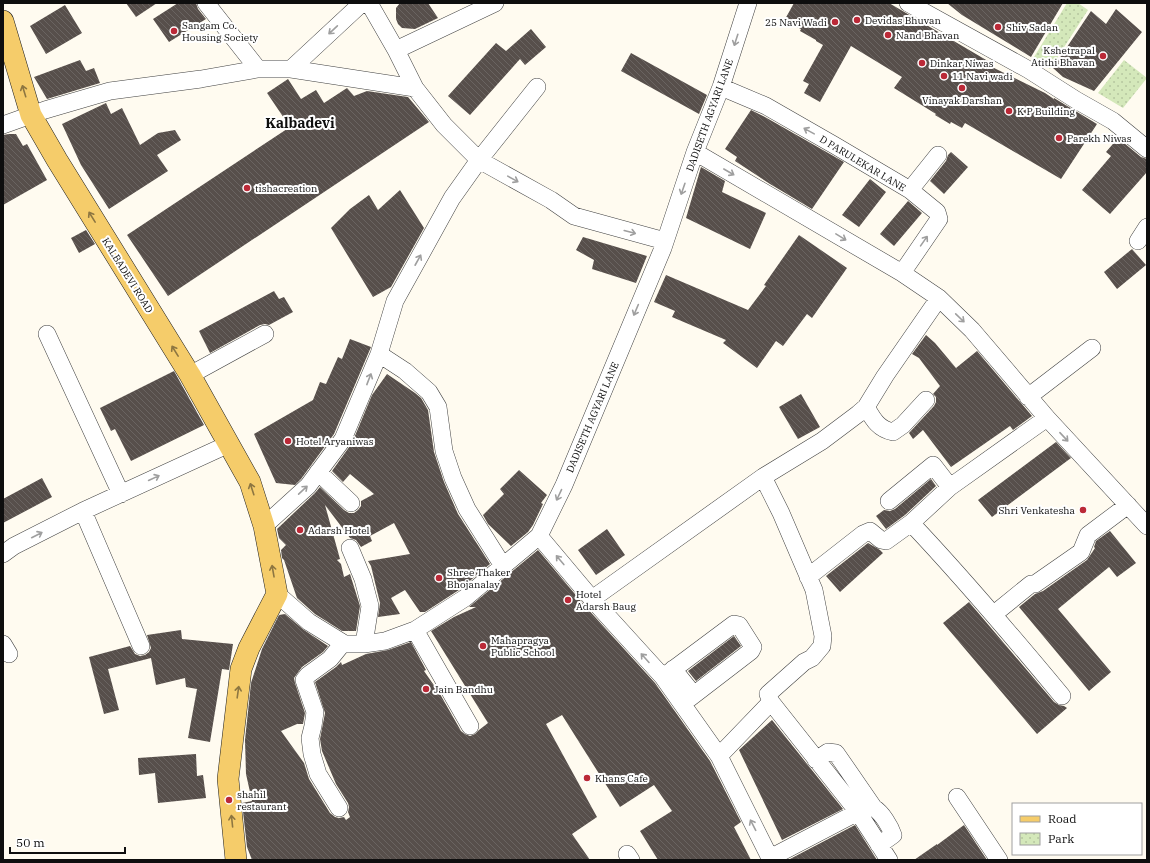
<svg xmlns="http://www.w3.org/2000/svg" width="1150" height="863" font-family="'IBM Plex Serif',serif">
  <style>
    .park { fill: url(#park-dots) }
    .building { fill: url(#building-back-hatch) }
    .lines { fill: none; stroke-linecap: round; stroke-linejoin: round }
    .minor-casing { stroke: #414141; stroke-width: 18 }
    .major-casing { stroke: #1f1f1f; stroke-width: 22 }
    .minor { stroke: #fff; stroke-width: 17 }
    .major { stroke: #f5cc6a; stroke-width: 21 }
    .oneway { stroke: #9f9f9f }
    .oneway2 { stroke: #8d7641 }
    .poi-dot { fill: #bb2937; stroke: #fff; stroke-width: 1.5 }
    .labels { text-anchor: middle; stroke-width: 4; stroke-linejoin: round; paint-order: stroke }
    .poi-label { font-size: 10px; fill: #0e0e0e; stroke: #fff; text-anchor: start }
    .street-label { font-size: 10px; fill: #0e0e0e; stroke: #fff }
    .district-label { font-size: 14px; font-weight: bold; fill: #0e0e0e; stroke: #fff }
  </style>
  <defs>
    <pattern id="park-dots" width="8" height="8" patternUnits="userSpaceOnUse"><rect width="8" height="8" fill="#d4e8ba"/><path d="M2 2h.1M6 6h.1" fill="none" stroke="#b5c69f" stroke-width="1.8" stroke-linecap="round"/></pattern>
    <pattern id="building-back-hatch" width="6" height="6" patternUnits="userSpaceOnUse"><rect width="6" height="6" fill="#574f4b"/><path d="M-1 5l2 2M0 0l6 6M5-1l2 2" fill="none" stroke="#6a6461"/></pattern>
  </defs>
  <rect width="100%" height="100%" fill="#fffbf0"/>
  <path class="park" d="M 1067,3 L 1078,3 L 1088,10 L 1050,69 L 1034,57 Z
    M 1124,60 L 1147,78 L 1123,108 L 1098,93 Z"/>
  <path class="building" d="M 126,3 L 157,3 L 136,17 Z
    M 178,3 L 196,3 L 198,9 L 206,19 L 169,42 L 153,19 Z
    M 400,3 L 428,3 L 438,18 L 415,29 L 402,28 L 398,24 L 396,19 L 396,8 Z
    M 794,3 L 889,3 L 993,64 L 992,67 L 1045,93 L 1054,99 L 1054,98 L 1097,124 L 1061,179 L 965,123 L 962,128 L 951,122 L 950,124 L 935,115 L 936,114 L 894,88 L 902,77 L 851,46 L 820,102 L 804,93 L 809,84 L 803,81 L 823,45 L 816,41 L 816,40 L 800,31 L 801,29 L 784,21 Z
    M 947,3 L 1063,3 L 1031,57 L 962,15 Z
    M 65,5 L 82,33 L 46,54 L 30,26 Z
    M 1116,9 L 1142,32 L 1094,91 L 1063,77 L 1053,68 L 1091,11 L 1106,24 Z
    M 531,29 L 546,47 L 525,65 L 520,59 L 470,115 L 448,96 L 496,43 L 506,51 Z
    M 631,53 L 707,95 L 699,114 L 621,71 Z
    M 80,60 L 86,71 L 94,68 L 100,83 L 47,99 L 34,77 Z
    M 288,79 L 301,99 L 316,90 L 324,103 L 347,88 L 354,96 L 367,91 L 408,97 L 429,122 L 168,296 L 127,235 L 290,127 L 267,93 Z
    M 106,103 L 111,114 L 122,108 L 140,145 L 158,133 L 175,130 L 181,140 L 157,155 L 168,171 L 109,209 L 81,165 L 62,124 Z
    M 751,110 L 765,117 L 844,162 L 812,209 L 770,184 L 735,161 L 737,157 L 725,149 Z
    M 9,134 L 16,134 L 23,146 L 27,144 L 47,180 L 3,205 L 3,135 Z
    M 1118,138 L 1141,157 L 1147,159 L 1147,172 L 1110,214 L 1082,190 L 1111,156 L 1106,152 Z
    M 951,152 L 968,167 L 944,194 L 930,181 L 946,161 L 948,155 Z
    M 701,167 L 725,181 L 722,192 L 766,213 L 750,249 L 686,218 Z
    M 870,179 L 886,192 L 859,227 L 842,215 Z
    M 400,190 L 424,228 L 391,287 L 373,297 L 331,228 L 350,209 L 369,195 L 378,210 Z
    M 908,201 L 922,213 L 894,246 L 880,234 Z
    M 86,230 L 95,244 L 79,253 L 71,238 Z
    M 799,235 L 847,268 L 812,318 L 807,314 L 783,346 L 776,341 L 757,368 L 723,343 L 726,340 L 672,317 L 675,311 L 654,302 L 666,275 L 748,310 L 766,286 L 764,285 Z
    M 583,237 L 647,256 L 636,283 L 592,269 L 594,260 L 576,250 Z
    M 1132,249 L 1146,265 L 1117,289 L 1104,272 Z
    M 274,291 L 279,299 L 284,297 L 293,312 L 269,325 L 265,324 L 260,325 L 210,353 L 199,331 Z
    M 926,335 L 935,343 L 956,368 L 977,351 L 1032,416 L 1013,430 L 1010,426 L 951,467 L 923,430 L 913,439 L 909,433 L 934,406 L 936,402 L 936,397 L 933,394 L 940,386 L 919,358 L 912,354 Z
    M 350,339 L 371,347 L 334,434 L 301,479 L 295,485 L 276,483 L 254,434 L 313,400 L 320,382 L 326,384 L 338,357 L 342,359 Z
    M 174,371 L 204,425 L 131,461 L 115,429 L 111,431 L 100,408 Z
    M 387,374 L 415,393 L 421,398 L 428,410 L 434,452 L 444,482 L 458,514 L 490,564 L 459,590 L 425,612 L 420,612 L 405,590 L 391,598 L 400,614 L 378,617 L 380,603 L 371,566 L 368,561 L 410,554 L 394,523 L 370,536 L 372,541 L 361,547 L 356,540 L 350,538 L 325,505 L 340,559 L 337,560 L 341,564 L 344,577 L 350,574 L 360,606 L 356,631 L 342,631 L 315,614 L 297,598 L 284,560 L 282,558 L 281,550 L 286,545 L 279,538 L 277,529 L 315,493 L 320,487 L 344,510 L 349,513 L 354,513 L 358,510 L 361,506 L 361,501 L 374,494 L 350,474 L 343,482 L 332,471 L 352,443 L 372,395 Z
    M 801,394 L 820,427 L 798,439 L 779,407 Z
    M 1056,442 L 1071,458 L 992,517 L 978,500 Z
    M 519,470 L 547,495 L 541,503 L 543,504 L 533,525 L 528,532 L 511,546 L 488,524 L 483,515 L 504,494 L 500,489 Z
    M 42,478 L 52,497 L 3,523 L 3,499 Z
    M 931,479 L 936,486 L 905,515 L 886,529 L 876,516 L 884,510 L 890,511 L 895,509 Z
    M 607,529 L 625,555 L 596,575 L 578,550 Z
    M 1110,531 L 1136,563 L 1117,577 L 1109,567 L 1058,609 L 1111,672 L 1089,691 L 1019,607 L 1035,594 L 1043,591 L 1087,560 L 1095,548 L 1094,547 L 1096,541 Z
    M 868,543 L 880,550 L 883,553 L 840,592 L 826,576 Z
    M 538,550 L 585,606 L 655,683 L 710,761 L 741,822 L 734,827 L 751,860 L 658,860 L 640,831 L 672,811 L 654,785 L 620,807 L 562,715 L 546,724 L 597,817 L 572,834 L 590,860 L 252,860 L 247,847 L 242,803 L 252,801 L 246,774 L 245,740 L 251,683 L 262,649 L 279,615 L 285,614 L 304,630 L 328,646 L 323,652 L 302,667 L 294,678 L 295,683 L 305,713 L 303,724 L 297,724 L 281,731 L 304,763 L 309,779 L 330,813 L 335,817 L 339,818 L 344,817 L 346,820 L 350,817 L 348,812 L 349,807 L 348,803 L 336,784 L 322,751 L 320,739 L 325,713 L 315,682 L 336,667 L 341,662 L 342,665 L 366,654 L 388,650 L 411,642 L 426,670 L 424,671 L 440,694 L 461,731 L 465,734 L 470,736 L 475,734 L 479,730 L 488,723 L 431,631 L 454,617 L 476,607 L 469,607 Z
    M 969,602 L 1054,702 L 1059,705 L 1064,706 L 1067,708 L 1037,734 L 943,623 Z
    M 181,630 L 182,639 L 233,644 L 229,670 L 222,669 L 210,742 L 188,738 L 197,689 L 186,687 L 185,678 L 156,685 L 151,658 L 108,669 L 119,710 L 104,714 L 89,657 L 130,646 L 135,654 L 140,656 L 145,655 L 149,652 L 151,648 L 147,635 Z
    M 734,636 L 741,646 L 696,681 L 688,671 Z
    M 772,720 L 843,809 L 782,840 L 739,750 Z
    M 196,754 L 197,776 L 203,775 L 206,798 L 158,803 L 155,773 L 139,775 L 138,758 Z
    M 855,825 L 877,860 L 791,860 L 790,859 Z
    M 964,825 L 987,860 L 914,860 L 937,844 L 937,845 Z"/>
  <g class="lines">
    <g class="minor-casing">
      <path id="minor" d="M 206,3 L 258,69
        M 369,3 L 396,50 L 415,88 L 444,125 L 479,160 L 551,200 L 574,216 L 665,241
        M 908,3 L 1029,70 L 1076,100 L 1113,121 L 1147,149
        M 396,50 L 495,3
        M 291,69 L 362,3
        M 721,87 L 766,106 L 834,145 L 910,190 L 937,212 L 939,219 L 902,273
        M 3,125 L 45,110 L 110,91 L 201,79 L 258,69 L 291,69 L 415,88
        M 695,152 L 902,273 L 939,298 L 972,330 L 1047,418 L 1147,526
        M 910,190 L 938,155
        M 1138,241 L 1147,227
        M 47,334 L 121,494
        M 379,354 L 405,371 L 429,392 L 438,407 L 444,451 L 453,478 L 467,509 L 503,566
        M 190,375 L 265,334
        M 1028,397 L 1092,348
        M 866,407 C 873,419 878,429 893,432 L 903,425 L 926,400
        M 1047,418 L 950,487 L 911,523 C 964,579 1013,637 1062,696
        M 318,472 L 351,503
        M 889,501 L 933,465 L 950,487
        M 83,511 L 141,646
        M 264,526 L 308,486 L 343,439 L 379,354 L 395,301 L 452,198 L 479,160 L 537,87
        M 539,536 L 592,599 L 663,677 L 719,756 L 771,860
        M 350,548 L 363,579 L 370,606 L 364,644
        M 3,554 L 14,546 L 83,511 L 229,444
        M 808,577 L 863,534 L 870,531 L 881,540 L 886,541 L 911,523
        M 277,594 L 309,622 L 343,643 L 348,644 L 364,644 L 385,641 L 415,630 L 465,598 L 539,536 L 564,485 L 663,248 L 695,152 L 721,87 L 748,3
        M 592,599 L 763,477 L 822,441 L 858,414 L 866,407 L 885,376 L 939,298
        M 994,614 L 1031,584 L 1035,584 L 1081,552 L 1088,535 L 1128,505
        M 415,630 L 470,726
        M 3,644 L 9,654
        M 673,669 L 694,695
        M 663,677 L 734,624 L 739,625 L 753,647 L 751,651 L 682,704
        M 771,702 L 858,812 L 889,860
        M 719,756 L 771,702 L 768,694 L 804,662 L 812,658 L 822,646 L 823,636 L 814,590 L 781,513 L 763,477
        M 816,760 L 828,752 L 836,753 L 874,808 C 882,813 890,826 893,835 L 879,845
        M 957,797 L 999,860
        M 339,808 L 318,774 L 312,754 L 310,738 L 313,726 L 315,712 L 304,680 L 308,675 L 330,659 L 343,643
        M 627,854 L 631,860
        M 770,858 L 858,812"/>
    </g>
    <g class="major-casing">
      <path id="major" d="M 3,21 L 31,115 L 57,160 L 190,375 L 250,482 L 264,526 L 277,594 L 249,648 L 241,669 L 228,779 L 236,860"/>
    </g>
    <use href="#minor" class="minor"/>
    <use href="#major" class="major"/>
  </g>
  <defs><path id="oneway-shaft" d="M-6 0H5M1.5-3L5.5 0L1.5 3" fill="none" stroke-width="1.6" stroke-linecap="round" stroke-linejoin="round"/></defs>
  <g class="oneway">
    <use href="#oneway-shaft" transform="translate(333 30) rotate(137)"/>
    <use href="#oneway-shaft" transform="translate(736 40) rotate(108)"/>
    <use href="#oneway-shaft" transform="translate(809 131) rotate(-151)"/>
    <use href="#oneway-shaft" transform="translate(729 172) rotate(30)"/>
    <use href="#oneway-shaft" transform="translate(513 179) rotate(29)"/>
    <use href="#oneway-shaft" transform="translate(683 189) rotate(109)"/>
    <use href="#oneway-shaft" transform="translate(630 232) rotate(15)"/>
    <use href="#oneway-shaft" transform="translate(841 237) rotate(31)"/>
    <use href="#oneway-shaft" transform="translate(924 241) rotate(-55)"/>
    <use href="#oneway-shaft" transform="translate(418 260) rotate(-61)"/>
    <use href="#oneway-shaft" transform="translate(636 310) rotate(113)"/>
    <use href="#oneway-shaft" transform="translate(960 318) rotate(44)"/>
    <use href="#oneway-shaft" transform="translate(369 379) rotate(-69)"/>
    <use href="#oneway-shaft" transform="translate(1064 437) rotate(47)"/>
    <use href="#oneway-shaft" transform="translate(154 478) rotate(-25)"/>
    <use href="#oneway-shaft" transform="translate(303 490) rotate(-43)"/>
    <use href="#oneway-shaft" transform="translate(559 495) rotate(115)"/>
    <use href="#oneway-shaft" transform="translate(37 535) rotate(-27)"/>
    <use href="#oneway-shaft" transform="translate(560 560) rotate(-130)"/>
    <use href="#oneway-shaft" transform="translate(645 658) rotate(-132)"/>
    <use href="#oneway-shaft" transform="translate(753 825) rotate(-117)"/>
  </g>
  <g class="oneway2">
    <use href="#oneway-shaft" transform="translate(24 91) rotate(-107)"/>
    <use href="#oneway-shaft" transform="translate(92 217) rotate(-122)"/>
    <use href="#oneway-shaft" transform="translate(175 351) rotate(-122)"/>
    <use href="#oneway-shaft" transform="translate(252 489) rotate(-108)"/>
    <use href="#oneway-shaft" transform="translate(273 571) rotate(-100)"/>
    <use href="#oneway-shaft" transform="translate(238 692) rotate(-82)"/>
    <use href="#oneway-shaft" transform="translate(232 821) rotate(-96)"/>
  </g>
  <g class="poi-dot">
    <circle cx="857" cy="20" r="4"/>
    <circle cx="835" cy="22" r="4"/>
    <circle cx="998" cy="27" r="4"/>
    <circle cx="174" cy="31" r="4"/>
    <circle cx="888" cy="35" r="4"/>
    <circle cx="1103" cy="56" r="4"/>
    <circle cx="922" cy="63" r="4"/>
    <circle cx="944" cy="76" r="4"/>
    <circle cx="962" cy="88" r="4"/>
    <circle cx="1009" cy="111" r="4"/>
    <circle cx="1059" cy="138" r="4"/>
    <circle cx="247" cy="188" r="4"/>
    <circle cx="288" cy="441" r="4"/>
    <circle cx="1083" cy="510" r="4"/>
    <circle cx="300" cy="530" r="4"/>
    <circle cx="439" cy="578" r="4"/>
    <circle cx="568" cy="600" r="4"/>
    <circle cx="483" cy="646" r="4"/>
    <circle cx="426" cy="689" r="4"/>
    <circle cx="587" cy="778" r="4"/>
    <circle cx="229" cy="800" r="4"/>
  </g>
  <g class="labels">
    <g class="poi-label">
      <text x="865" y="24">Devidas Bhuvan</text>
      <text x="827" y="26" text-anchor="end">25 Navi Wadi</text>
      <text x="182" y="29">Sangam Co.<tspan x="182" dy="12">Housing Society</tspan></text>
      <text x="1006" y="31">Shiv Sadan</text>
      <text x="896" y="39">Nand Bhavan</text>
      <text x="1095" y="54" text-anchor="end">Kshetrapal<tspan x="1095" dy="12">Atithi Bhavan</tspan></text>
      <text x="930" y="67">Dinkar Niwas</text>
      <text x="952" y="80">11 Navi wadi</text>
      <text x="962" y="104" text-anchor="middle">Vinayak Darshan</text>
      <text x="1017" y="115">K P Building</text>
      <text x="1067" y="142">Parekh Niwas</text>
      <text x="255" y="192">tishacreation</text>
      <text x="296" y="445">Hotel Aryaniwas</text>
      <text x="1075" y="514" text-anchor="end">Shri Venkatesha</text>
      <text x="308" y="534">Adarsh Hotel</text>
      <text x="447" y="576">Shree Thaker<tspan x="447" dy="12">Bhojanalay</tspan></text>
      <text x="576" y="598">Hotel<tspan x="576" dy="12">Adarsh Baug</tspan></text>
      <text x="491" y="644">Mahapragya<tspan x="491" dy="12">Public School</tspan></text>
      <text x="434" y="693">Jain Bandhu</text>
      <text x="595" y="782">Khans Cafe</text>
      <text x="237" y="798">shahil<tspan x="237" dy="12">restaurant</tspan></text>
    </g>
    <g class="street-label">
      <text transform="translate(709 115) rotate(-70)" y="4">DADISETH AGYARI LANE</text>
      <text transform="translate(863 163) rotate(31)" y="4">D PARULEKAR LANE</text>
      <text transform="translate(128 275) rotate(58)" y="4">KALBADEVI ROAD</text>
      <text transform="translate(592 417) rotate(-67)" y="4">DADISETH AGYARI LANE</text>
    </g>
    <g class="district-label">
      <text x="300" y="128">Kalbadevi</text>
    </g>
  </g>
  <rect width="1150" height="863" fill="none" stroke="#0e0e0e" stroke-width="8"/>
  <rect x="1012" y="803" width="130" height="52" fill="#ffffff" stroke="#9f9f9f"/>
  <rect x="1020" y="816" width="20" height="6" fill="#f5cc6a" stroke="#9f9f9f"/>
  <text x="1048" y="823" font-size="12" fill="#0e0e0e">Road</text>
  <rect x="1020" y="833" width="20" height="12" fill="url(#park-dots)" stroke="#9f9f9f"/>
  <text x="1048" y="843" font-size="12" fill="#0e0e0e">Park</text>
  <path d="M10 847v6h115v-6" fill="none" stroke="#0e0e0e" stroke-width="2"/>
  <text x="16" y="847" font-size="12" fill="#0e0e0e" stroke="#ffffff" stroke-width="3" paint-order="stroke">50 m</text>
</svg>
